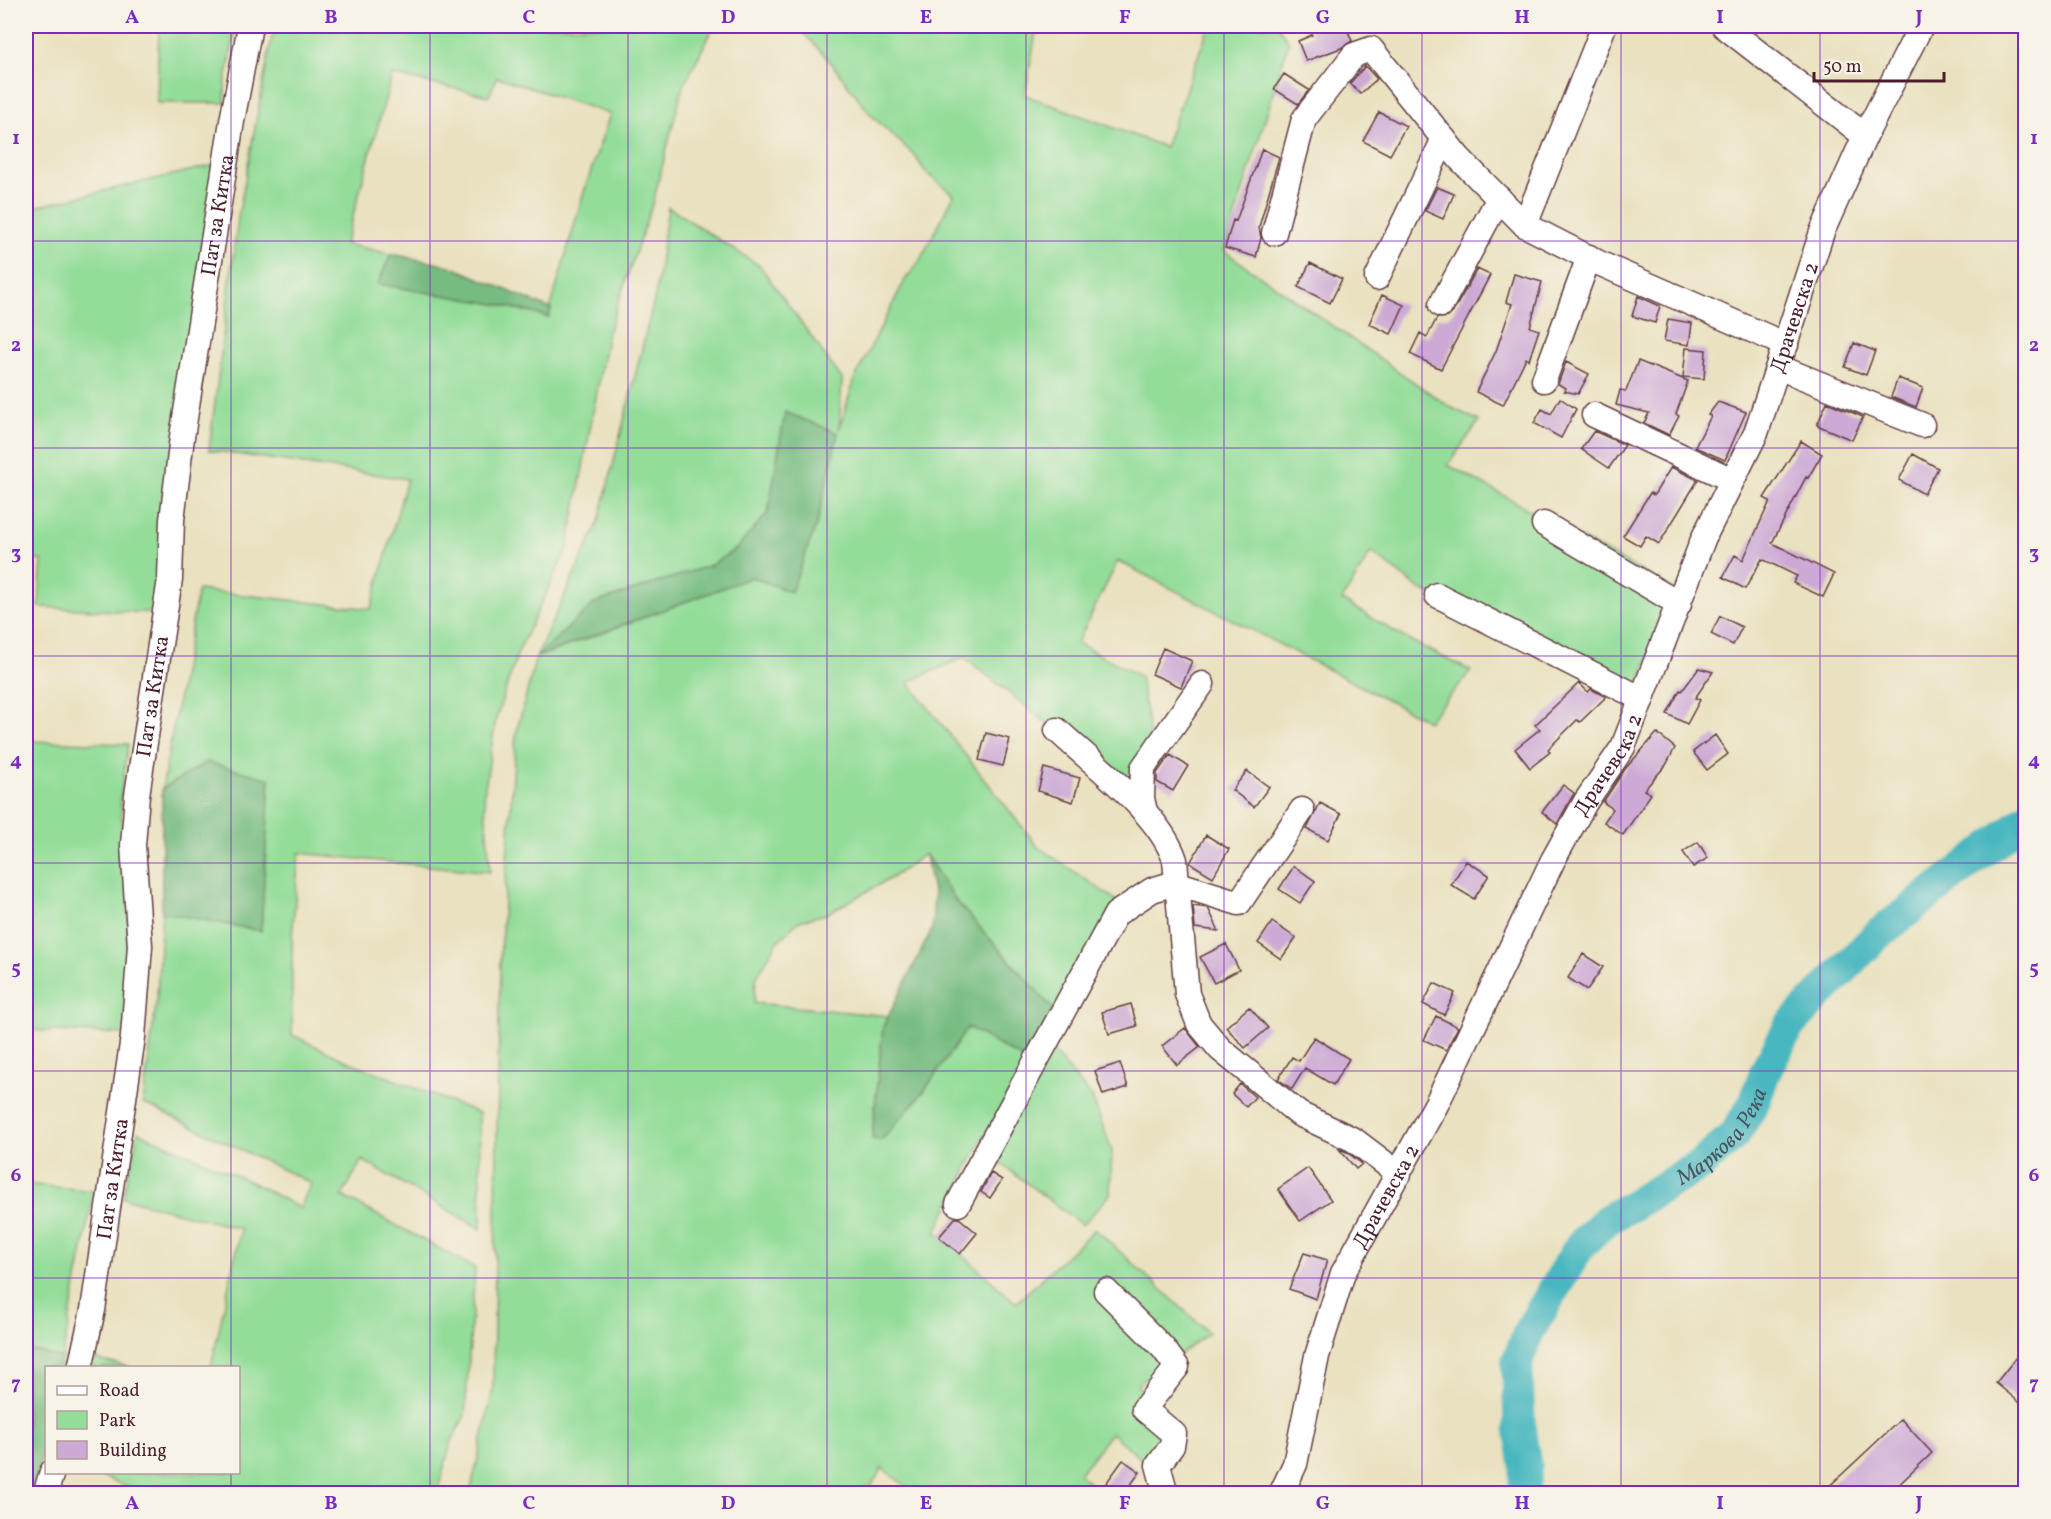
<svg xmlns="http://www.w3.org/2000/svg" width="2051" height="1519" font-family="Vollkorn,serif">
  <style>
    .green { fill: #93dd99; stroke: #6e7e62; stroke-width: 1.5; fill-rule: evenodd }
    .forest { fill: #76bc81; stroke: #606e56; stroke-width: 1.5 }
    .lines { fill: none; stroke-linecap: round; stroke-linejoin: round }
    .river { stroke: #48b7c0; stroke-width: 32 }
    .building { fill: #cdaad5 }
    .minor-casing { stroke: #623c41; stroke-width: 27 }
    .minor { stroke: #fff; stroke-width: 24 }
    .grid { fill: none; stroke: #7b2cbf; stroke-width: 1.5; stroke-opacity: 0.55 }
    .labels { text-anchor: middle; stroke-width: 4.5; stroke-linejoin: round; paint-order: stroke }
    .street-label { font-size: 21px; fill: #4a1f2b; stroke: #f7f3e8 }
    .water-label { font-size: 22px; font-style: italic; fill: #49545f; stroke: #f7f3e8 }
    .neatline { fill: none; stroke: #7b2cbf; stroke-width: 2 }
    .grid-label { font-size: 20px; text-anchor: middle; font-weight: bold; fill: #7b2cbf }
  </style>
  <rect width="100%" height="100%" fill="#f7f3e8"/>
  <filter id="ink" filterUnits="userSpaceOnUse"><feTurbulence type="fractalNoise" baseFrequency=".0167" numOctaves="2"/><feDisplacementMap in="SourceGraphic" scale="12" xChannelSelector="R" yChannelSelector="G"/><feConvolveMatrix kernelMatrix="1 2 1 2 8 2 1 2 1" color-interpolation-filters="sRGB"/></filter>
  <filter id="wash" filterUnits="userSpaceOnUse"><feTurbulence type="fractalNoise" baseFrequency=".008" numOctaves="4" result="noise"/><feDisplacementMap in="SourceGraphic" scale="24" xChannelSelector="R" yChannelSelector="G"/><feGaussianBlur stdDeviation="1.35" result="paint"/><feColorMatrix in="noise" values="0 0 0 0 0 0 0 0 0 0 0 0 0 0 0 0 0 1.4 0 .05"/><feComposite in="paint" operator="in"/></filter>
  <g filter="url(#wash)">
    <rect width="100%" height="100%" fill="#e9e1bf"/>
    <path class="green" d="M 159,26 L 236,26 L 225,85 L 225,103 L 157,103 Z
      M 274,26 L 714,26 L 682,89 L 653,202 L 608,332 L 568,547 L 518,652 L 496,718 L 484,794 L 490,872 L 299,853 L 292,937 L 292,1035 L 347,1061 L 479,1113 L 481,1229 L 362,1160 L 342,1196 L 475,1268 L 465,1415 L 451,1443 L 437,1493 L 142,1493 L 94,1473 L 238,1472 L 238,1368 L 211,1367 L 241,1229 L 123,1198 L 138,1132 L 251,1182 L 300,1208 L 311,1183 L 143,1103 L 157,997 L 162,912 L 261,930 L 270,779 L 207,762 L 162,789 L 198,590 L 371,609 L 407,479 L 209,450 L 238,218 ZM 392,75 L 489,96 L 497,77 L 610,114 L 582,198 L 548,317 L 501,305 L 378,284 L 391,254 L 345,244 Z
      M 797,26 L 1037,26 L 1025,95 L 1165,147 L 1209,26 L 1278,26 L 1289,42 L 1224,251 L 1450,407 L 1479,421 L 1448,465 L 1674,589 L 1638,687 L 1421,590 L 1371,552 L 1342,600 L 1405,638 L 1471,671 L 1428,721 L 1118,561 L 1077,643 L 1140,676 L 1151,742 L 1126,786 L 964,657 L 908,682 L 1038,847 L 1129,909 L 1064,1021 L 956,901 L 925,854 L 893,877 L 826,914 L 799,921 L 777,942 L 756,979 L 754,1003 L 888,1016 L 883,1027 L 872,1138 L 882,1139 L 924,1091 L 968,1027 L 1035,1066 L 979,1145 L 936,1231 L 1016,1303 L 1095,1229 L 1209,1333 L 1137,1385 L 1171,1423 L 1146,1463 L 1111,1433 L 1079,1474 L 1101,1493 L 915,1493 L 882,1468 L 867,1493 L 470,1494 L 493,1389 L 500,959 L 516,734 L 536,657 L 599,521 L 656,292 L 668,207 L 760,266 L 842,379 L 839,430 L 854,380 L 905,280 L 919,262 L 954,195 L 926,173 L 915,156 L 871,115 L 828,59 ZM 785,413 L 838,433 L 817,523 L 791,592 L 752,577 L 538,657 L 595,603 L 711,565 L 736,549 L 768,513 Z
      M 219,164 L 155,613 L 39,607 L 42,560 L 26,560 L 26,209 Z
      M 26,741 L 128,744 L 120,801 L 129,895 L 125,1034 L 26,1030 Z
      M 1049,1047 L 1092,1097 L 1112,1151 L 1110,1195 L 1082,1225 L 986,1152 Z
      M 26,1184 L 94,1191 L 62,1358 L 26,1349 Z
      M 93,1359 L 130,1367 L 92,1368 Z"/>
    <path class="forest" d="M 391,254 L 450,266 L 551,309 L 549,317 L 501,305 L 378,284 Z
      M 785,412 L 838,433 L 817,523 L 791,592 L 752,577 L 536,657 L 595,603 L 711,565 L 736,549 L 768,513 Z
      M 207,762 L 270,779 L 261,931 L 162,912 L 162,789 Z
      M 925,854 L 956,901 L 1064,1021 L 1035,1066 L 968,1027 L 924,1091 L 882,1140 L 872,1139 L 883,1027 L 932,929 L 934,895 Z
      M 26,1349 L 62,1358 L 60,1367 L 46,1368 L 46,1436 L 33,1493 L 26,1494 Z"/>
    <g class="lines">
      <path class="river" id="s1" d="M 1523,1494 L 1526,1468 L 1520,1431 L 1517,1362 L 1529,1331 L 1581,1244 L 1607,1220 L 1702,1164 L 1735,1134 L 1754,1103 L 1765,1072 L 1790,1025 L 1876,936 L 2026,819"/>
    </g>
    <g id="blocks">
      <path class="building" d="M 1308,26 L 1346,26 L 1352,41 L 1341,48 L 1306,61 L 1298,41 L 1312,35 Z
        M 1365,66 L 1377,79 L 1360,94 L 1350,83 Z
        M 1284,74 L 1309,90 L 1298,104 L 1274,89 Z
        M 1379,112 L 1406,126 L 1390,155 L 1363,141 Z
        M 1262,149 L 1279,157 L 1259,227 L 1261,238 L 1256,257 L 1225,248 L 1233,220 L 1236,221 Z
        M 1437,187 L 1454,194 L 1443,219 L 1425,211 Z
        M 1310,263 L 1342,279 L 1330,303 L 1298,287 Z
        M 1477,269 L 1490,275 L 1441,369 L 1410,354 L 1420,333 L 1427,337 L 1437,318 L 1448,317 L 1453,312 Z
        M 1514,274 L 1542,282 L 1530,327 L 1539,330 L 1529,360 L 1526,358 L 1503,405 L 1476,392 L 1496,351 L 1512,304 L 1506,302 Z
        M 1382,295 L 1404,305 L 1391,334 L 1369,324 Z
        M 1638,296 L 1660,306 L 1655,323 L 1632,316 Z
        M 1668,319 L 1692,323 L 1689,345 L 1664,341 Z
        M 1854,343 L 1875,351 L 1866,375 L 1845,367 Z
        M 1686,348 L 1706,350 L 1704,379 L 1683,377 Z
        M 1638,361 L 1688,381 L 1676,414 L 1679,416 L 1669,435 L 1644,423 L 1649,413 L 1616,405 L 1620,390 L 1626,391 Z
        M 1566,362 L 1589,374 L 1578,394 L 1564,391 L 1565,388 L 1558,384 Z
        M 1898,378 L 1923,388 L 1916,407 L 1891,397 Z
        M 1560,398 L 1576,409 L 1561,438 L 1534,423 L 1542,409 L 1551,414 Z
        M 1718,402 L 1746,412 L 1725,460 L 1695,447 L 1711,416 L 1708,415 Z
        M 1827,402 L 1863,417 L 1852,440 L 1817,425 Z
        M 1594,431 L 1625,445 L 1609,468 L 1581,449 Z
        M 1801,441 L 1822,454 L 1808,478 L 1806,477 L 1772,543 L 1834,574 L 1823,597 L 1793,583 L 1797,576 L 1762,559 L 1745,589 L 1723,577 L 1735,555 L 1743,560 L 1770,501 L 1764,498 Z
        M 1913,454 L 1938,468 L 1924,494 L 1899,480 Z
        M 1671,467 L 1698,480 L 1659,544 L 1646,536 L 1640,546 L 1623,536 L 1650,493 L 1654,495 Z
        M 1720,616 L 1742,627 L 1733,645 L 1711,634 Z
        M 1163,648 L 1192,661 L 1181,687 L 1152,674 Z
        M 1699,668 L 1713,672 L 1695,698 L 1700,700 L 1687,724 L 1667,714 L 1680,690 L 1682,691 Z
        M 1579,683 L 1588,692 L 1591,689 L 1606,697 L 1580,722 L 1577,720 L 1548,749 L 1550,752 L 1530,768 L 1515,749 L 1540,729 L 1535,725 Z
        M 986,733 L 1010,739 L 1003,766 L 979,760 Z
        M 1657,733 L 1675,748 L 1666,765 L 1644,790 L 1651,794 L 1623,835 L 1604,822 L 1613,809 L 1603,802 L 1625,769 Z
        M 1715,735 L 1728,754 L 1707,770 L 1693,752 Z
        M 1170,755 L 1188,766 L 1173,791 L 1157,782 L 1157,773 Z
        M 1044,768 L 1080,778 L 1073,802 L 1038,791 Z
        M 1247,771 L 1269,787 L 1254,807 L 1232,790 Z
        M 1563,785 L 1574,793 L 1557,824 L 1542,812 Z
        M 1320,803 L 1341,814 L 1328,840 L 1307,829 Z
        M 1206,835 L 1229,849 L 1213,877 L 1190,863 Z
        M 1698,842 L 1708,858 L 1693,867 L 1683,852 Z
        M 1466,861 L 1489,875 L 1474,899 L 1451,885 Z
        M 1294,866 L 1315,881 L 1300,903 L 1279,889 Z
        M 1193,906 L 1208,908 L 1219,931 L 1195,928 Z
        M 1272,922 L 1296,938 L 1281,959 L 1258,943 Z
        M 1226,944 L 1239,970 L 1214,983 L 1200,957 Z
        M 1583,954 L 1603,967 L 1587,990 L 1568,978 Z
        M 1434,983 L 1455,993 L 1444,1015 L 1423,1004 Z
        M 1131,1004 L 1137,1026 L 1109,1034 L 1102,1012 Z
        M 1249,1007 L 1268,1028 L 1245,1048 L 1226,1027 Z
        M 1436,1016 L 1458,1027 L 1446,1050 L 1424,1040 Z
        M 1185,1028 L 1200,1047 L 1177,1065 L 1162,1046 Z
        M 1314,1037 L 1349,1059 L 1333,1085 L 1305,1068 L 1292,1089 L 1278,1079 L 1292,1057 L 1299,1061 Z
        M 1120,1063 L 1128,1087 L 1103,1095 L 1095,1071 Z
        M 1240,1084 L 1255,1097 L 1246,1107 L 1232,1094 Z
        M 1339,1149 L 1347,1152 L 1362,1164 L 1356,1169 Z
        M 1308,1168 L 1331,1200 L 1300,1221 L 1278,1189 Z
        M 991,1173 L 1002,1180 L 990,1198 L 981,1192 Z
        M 955,1218 L 959,1218 L 977,1233 L 960,1254 L 939,1237 Z
        M 1304,1253 L 1327,1260 L 1316,1299 L 1289,1289 Z
        M 2025,1346 L 2025,1407 L 1996,1383 Z
        M 1901,1419 L 1932,1453 L 1889,1494 L 1821,1494 Z
        M 1123,1460 L 1140,1472 L 1124,1494 L 1114,1494 L 1104,1486 Z"/>
    </g>
  </g>
  <g filter="url(#ink)">
    <use href="#blocks" fill-opacity="0" stroke="#623c41" stroke-width="1.5"/>
    <g class="lines">
      <g class="minor-casing">
        <g id="minor">
          <path d="M 1724,26 L 1865,136"/>
          <path d="M 1525,225 L 1604,26"/>
          <path d="M 1274,233 L 1304,119 L 1354,55 L 1371,49 L 1459,158 L 1525,225 L 1601,264 L 1786,345"/>
          <path d="M 1377,278 L 1444,139"/>
          <path d="M 1441,305 L 1499,198"/>
          <path d="M 1778,367 L 1922,425"/>
          <path d="M 1544,380 L 1589,257"/>
          <path d="M 1594,415 L 1732,480"/>
          <path d="M 1544,524 L 1679,604"/>
          <path d="M 1437,595 L 1642,699"/>
          <path d="M 1057,730 C 1094,765 1159,812 1175,860 L 1187,994 L 1199,1024 L 1220,1049 L 1299,1114 L 1354,1140 L 1399,1174"/>
          <path d="M 1145,812 L 1142,798 L 1143,768 L 1202,684"/>
          <path d="M 958,1204 L 1116,914 L 1152,890 L 1175,883 L 1239,903 L 1302,810"/>
          <path d="M 1106,1291 L 1163,1348 L 1177,1367 L 1144,1409 L 1174,1434 L 1172,1446 L 1158,1465 L 1166,1494"/>
          <path id="s2" d="M 80,1368 L 93,1310 L 133,1037 L 140,946 L 133,845 L 137,795 L 170,579 L 172,520 L 182,437 L 232,121 L 250,26"/>
          <path d="M 45,1494 L 52,1472"/>
          <path id="s3" d="M 1281,1494 L 1295,1464 L 1317,1356 L 1343,1273 L 1437,1103 L 1553,860 L 1586,801 L 1623,747 L 1704,537 L 1756,433 L 1822,232 L 1865,136 L 1921,26"/>
        </g>
      </g>
      <use href="#minor" class="minor"/>
    </g>
  </g>
  <path class="grid" d="M 231,26 L 231,1368M 430,26 L 430,1494M 628,26 L 628,1494M 827,26 L 827,1494M 1026,26 L 1026,1494M 1224,26 L 1224,1494M 1422,26 L 1422,1494M 1621,26 L 1621,1494M 1820,26 L 1820,1494M 26,241 L 2026,241M 26,448 L 2026,448M 26,656 L 2026,656M 26,863 L 2026,863M 26,1071 L 2026,1071M 26,1278 L 2026,1278M 231,1472 L 231,1494"/>
  <g class="labels">
    <g class="street-label">
      <text dy="7" stroke="none"><textPath href="#s2" startOffset="1164">Пат за Китка</textPath></text>
      <text dy="7" stroke="none"><textPath href="#s3" startOffset="1290">Драчевска 2</textPath></text>
      <text dy="7" stroke="none"><textPath href="#s2" startOffset="678">Пат за Китка</textPath></text>
      <text dy="7" stroke="none"><textPath href="#s3" startOffset="804">Драчевска 2</textPath></text>
      <text dy="7" stroke="none"><textPath href="#s2" startOffset="192">Пат за Китка</textPath></text>
      <text dy="7" stroke="none"><textPath href="#s3" startOffset="318">Драчевска 2</textPath></text>
    </g>
    <g class="water-label">
      <text dy="8" stroke="none"><textPath href="#s1" startOffset="447">Маркова Река</textPath></text>
    </g>
  </g>
  <rect width="2051" height="1519" fill="none" stroke="#f7f3e8" stroke-width="66"/>
  <rect x="45" y="1366" width="195" height="108" fill="#f7f3e8" stroke="#b29e9c" stroke-width="1.5"/>
  <rect x="57" y="1386" width="30" height="9" fill="#ffffff" stroke="#b29e9c" stroke-width="1.5"/>
  <text x="99" y="1396" font-size="18" fill="#4a1f2b">Road</text>
  <rect x="57" y="1411" width="30" height="18" fill="#93dd99" stroke="#b29e9c" stroke-width="1.5"/>
  <text x="99" y="1426" font-size="18" fill="#4a1f2b">Park</text>
  <rect x="57" y="1441" width="30" height="18" fill="#cdaad5" stroke="#b29e9c" stroke-width="1.5"/>
  <text x="99" y="1456" font-size="18" fill="#4a1f2b">Building</text>
  <path d="M1814 72v9h130v-9" fill="none" stroke="#4a1f2b" stroke-width="3"/>
  <text x="1823" y="72" font-size="18" fill="#4a1f2b" stroke="#f7f3e8" stroke-width="4.5" paint-order="stroke">50 m</text>
  <rect x="33" y="33" width="1985" height="1453" class="neatline"/>
  <g class="grid-label">
    <text x="132" y="23">A</text>
    <text x="331" y="23">B</text>
    <text x="529" y="23">C</text>
    <text x="728" y="23">D</text>
    <text x="926" y="23">E</text>
    <text x="1125" y="23">F</text>
    <text x="1323" y="23">G</text>
    <text x="1522" y="23">H</text>
    <text x="1720" y="23">I</text>
    <text x="1919" y="23">J</text>
    <text x="16" y="144">1</text>
    <text x="2034" y="144">1</text>
    <text x="16" y="351">2</text>
    <text x="2034" y="351">2</text>
    <text x="16" y="559">3</text>
    <text x="2034" y="559">3</text>
    <text x="16" y="766">4</text>
    <text x="2034" y="766">4</text>
    <text x="16" y="974">5</text>
    <text x="2034" y="974">5</text>
    <text x="16" y="1181">6</text>
    <text x="2034" y="1181">6</text>
    <text x="16" y="1389">7</text>
    <text x="2034" y="1389">7</text>
    <text x="132" y="1509">A</text>
    <text x="331" y="1509">B</text>
    <text x="529" y="1509">C</text>
    <text x="728" y="1509">D</text>
    <text x="926" y="1509">E</text>
    <text x="1125" y="1509">F</text>
    <text x="1323" y="1509">G</text>
    <text x="1522" y="1509">H</text>
    <text x="1720" y="1509">I</text>
    <text x="1919" y="1509">J</text>
  </g>
</svg>
